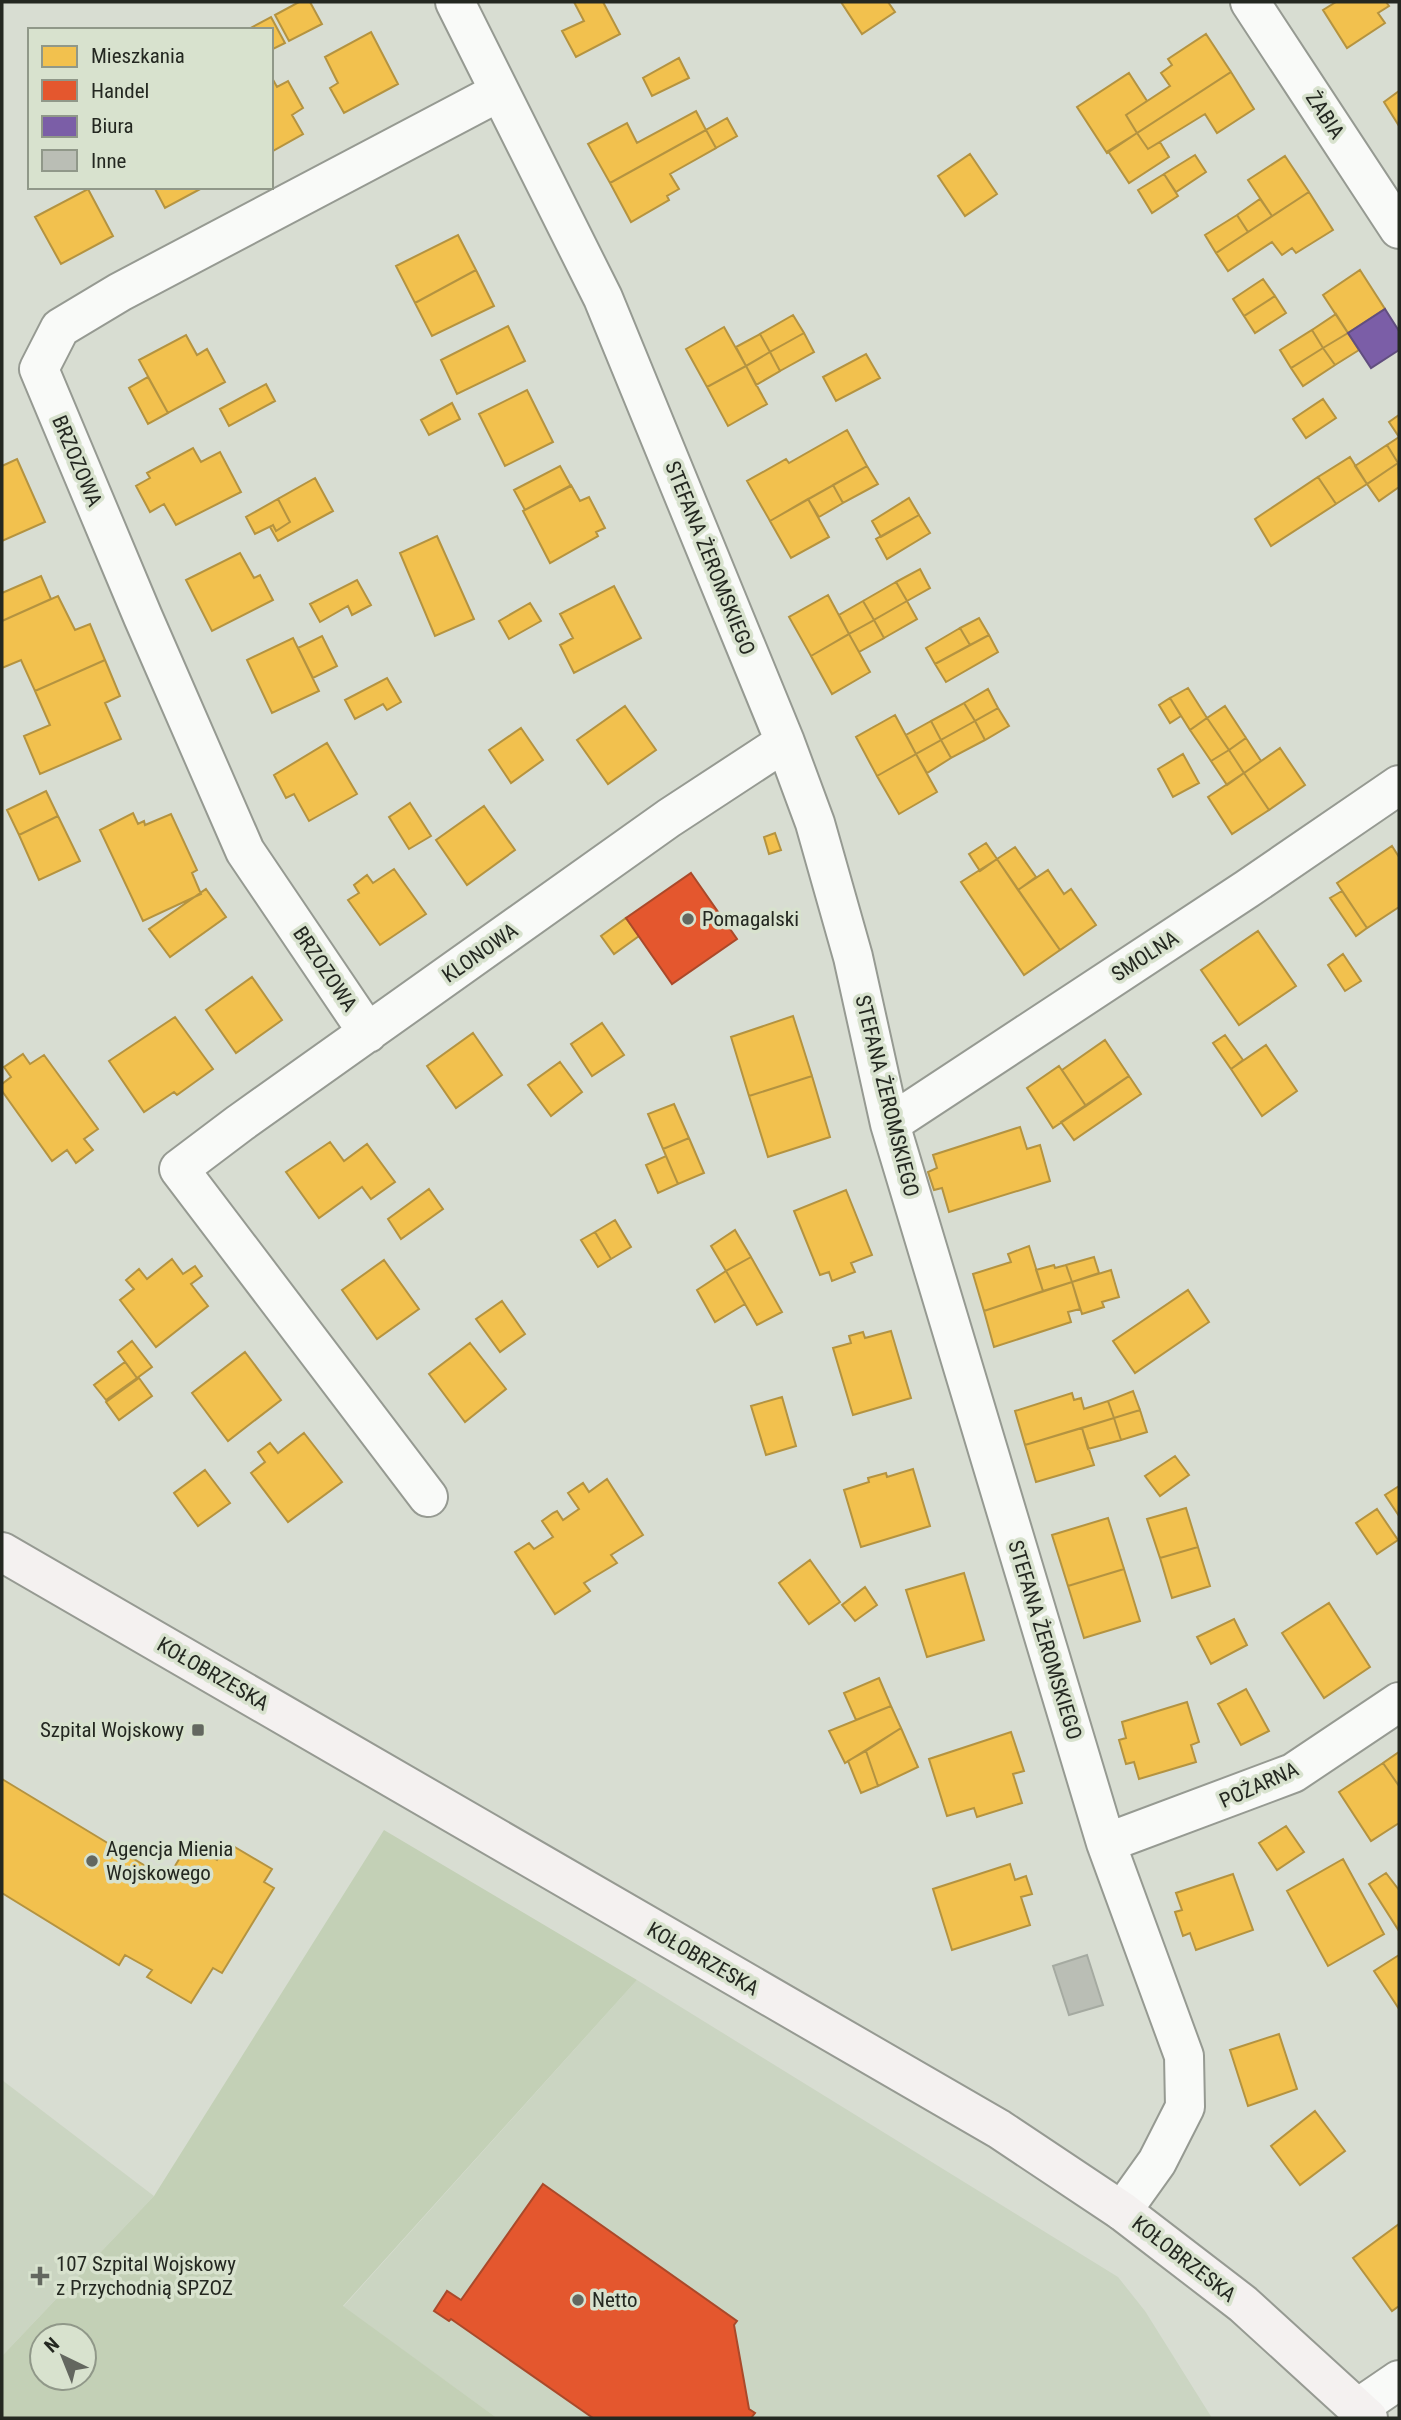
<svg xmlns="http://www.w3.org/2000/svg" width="1401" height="2420" font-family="'Roboto Condensed',sans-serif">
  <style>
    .built { fill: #cbd5c2 }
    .green { fill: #c3d0b6; fill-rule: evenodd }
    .homes { fill: #f2c14e; stroke: #b49340; stroke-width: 2 }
    .shops { fill: #e4572e; stroke: #aa492a; stroke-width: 2 }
    .offices { fill: #7b5ea7; stroke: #614e7f; stroke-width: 2 }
    .building { fill: #babeb5; stroke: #a5aaa1; stroke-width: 2 }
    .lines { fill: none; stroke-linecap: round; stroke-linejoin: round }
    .minor-casing { stroke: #969a92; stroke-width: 42 }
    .secondary-casing { stroke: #969a92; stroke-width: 42 }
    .minor { stroke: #f9faf8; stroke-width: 38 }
    .secondary { stroke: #f4f1f0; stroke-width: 38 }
    .poi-dot { fill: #63675f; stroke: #d8e2ce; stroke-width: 2.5 }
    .labels { text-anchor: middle; stroke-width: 7; stroke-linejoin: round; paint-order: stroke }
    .street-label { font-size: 21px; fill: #242821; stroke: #d8e2ce }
    .poi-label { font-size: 21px; fill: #242821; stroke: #d8e2ce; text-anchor: start }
  </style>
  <rect width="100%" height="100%" fill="#d8ddd2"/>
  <path class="built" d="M 637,1980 L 1118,2277 L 1145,2311 L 1212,2418 L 497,2418 L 343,2307 Z
    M 2,2080 L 154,2196 L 2,2356 Z"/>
  <path class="green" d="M 384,1830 L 637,1980 L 343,2306 L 497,2418 L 2,2418 L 2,2356 L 154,2196 ZM 42,2336 L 84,2336 L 84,2378 L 42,2378 Z"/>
  <path class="homes" d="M 299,2 L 310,2 L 322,24 L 289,41 L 275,15 Z
    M 574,2 L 603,2 L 620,34 L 576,57 L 562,31 L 584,21 Z
    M 841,2 L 888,2 L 895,12 L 862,34 Z
    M 1336,2 L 1386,2 L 1389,6 L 1378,13 L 1385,23 L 1347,48 L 1323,10 Z
    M 271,17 L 285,43 L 271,50 L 271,30 L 247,30 Z
    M 371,32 L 398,84 L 344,113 L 330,88 L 338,83 L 325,57 Z
    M 1206,34 L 1231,72 L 1137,133 L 1126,115 L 1170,86 L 1161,73 L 1172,65 L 1168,59 Z
    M 679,58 L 689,78 L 652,96 L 643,78 Z
    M 1231,72 L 1254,109 L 1217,133 L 1205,114 L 1148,149 L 1137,133 Z
    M 1129,73 L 1147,101 L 1126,115 L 1137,133 L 1107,153 L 1077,107 Z
    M 271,76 L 277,87 L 288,81 L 303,108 L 292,115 L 303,134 L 271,152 Z
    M 1399,91 L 1399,126 L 1384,102 Z
    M 696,111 L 706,130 L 610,183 L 588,144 L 627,123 L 637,143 Z
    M 727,118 L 737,136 L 716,148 L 706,130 Z
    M 706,130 L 716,148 L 670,174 L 679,189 L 667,196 L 669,200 L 631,222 L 610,183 Z
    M 1137,133 L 1148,149 L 1160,142 L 1169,157 L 1129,183 L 1108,151 Z
    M 970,154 L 997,194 L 965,216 L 938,176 Z
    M 1195,155 L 1206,172 L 1176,192 L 1164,174 Z
    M 1285,156 L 1309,192 L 1272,216 L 1248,180 Z
    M 1164,174 L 1178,196 L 1152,213 L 1138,190 Z
    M 154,187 L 204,187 L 165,208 Z
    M 88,189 L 113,236 L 61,264 L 35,217 Z
    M 1309,192 L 1333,230 L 1296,253 L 1292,248 L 1282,255 L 1272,242 L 1228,271 L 1216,253 Z
    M 1260,199 L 1272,216 L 1248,232 L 1237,215 Z
    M 1237,215 L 1248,232 L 1216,253 L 1205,235 Z
    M 458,235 L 476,270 L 415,303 L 396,266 Z
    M 476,270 L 494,306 L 432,336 L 415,303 Z
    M 1360,270 L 1385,309 L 1348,333 L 1323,295 Z
    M 1263,279 L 1275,296 L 1244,316 L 1233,299 Z
    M 1275,296 L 1286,313 L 1255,333 L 1244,316 Z
    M 1336,314 L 1348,333 L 1323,348 L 1312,330 Z
    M 793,315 L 804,333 L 770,352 L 760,334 Z
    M 508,326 L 525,361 L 457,394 L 441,360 Z
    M 724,327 L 746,366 L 707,387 L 686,349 Z
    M 1312,330 L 1323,348 L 1291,368 L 1280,350 Z
    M 804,333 L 814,352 L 780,371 L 770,352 Z
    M 1348,333 L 1359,350 L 1335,365 L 1323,348 Z
    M 760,334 L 770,352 L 746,366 L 736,347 Z
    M 186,335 L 197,355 L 207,349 L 225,382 L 168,413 L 139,360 Z
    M 1323,348 L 1335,365 L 1303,386 L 1291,368 Z
    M 770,352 L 780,371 L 756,385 L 746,366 Z
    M 866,354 L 880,378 L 836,401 L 823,377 Z
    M 746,366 L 767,404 L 728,426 L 707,387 Z
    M 148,377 L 168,413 L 148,424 L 129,388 Z
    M 266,384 L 275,401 L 229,426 L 220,409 Z
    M 527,390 L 553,442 L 505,466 L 479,414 Z
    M 1323,399 L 1336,418 L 1306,438 L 1293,419 Z
    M 452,403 L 460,419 L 429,435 L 421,420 Z
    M 1399,415 L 1399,462 L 1398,463 L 1387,445 L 1399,437 L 1389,422 Z
    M 847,430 L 867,466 L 770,521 L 747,481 L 786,459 L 789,463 Z
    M 1387,445 L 1398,463 L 1367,484 L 1355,466 Z
    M 193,448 L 201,462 L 220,452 L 241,492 L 176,525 L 164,504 L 150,512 L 136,486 L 150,478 L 147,473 Z
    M 1350,457 L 1367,484 L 1336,504 L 1318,477 Z
    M 17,459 L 45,522 L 2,541 L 2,466 Z
    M 1398,463 L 1399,487 L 1379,501 L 1367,484 Z
    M 560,466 L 571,486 L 525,510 L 514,490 Z
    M 867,466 L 878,484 L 843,503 L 833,485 Z
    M 1318,477 L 1336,504 L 1271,546 L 1255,519 Z
    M 315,478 L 333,511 L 278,541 L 270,527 L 273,525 L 276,531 L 290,522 L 278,499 Z
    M 571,485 L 580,501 L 589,497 L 605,528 L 596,532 L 598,536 L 550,563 L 523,511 Z
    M 833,485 L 843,503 L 819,517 L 808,499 Z
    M 909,498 L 919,515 L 881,537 L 872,521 Z
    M 278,499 L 290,522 L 276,531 L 273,525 L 255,534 L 246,517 Z
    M 808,499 L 829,537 L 791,558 L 770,521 Z
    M 919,515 L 930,533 L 887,559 L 876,539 Z
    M 437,536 L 474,619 L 435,636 L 400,553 Z
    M 240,553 L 254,578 L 260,575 L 273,600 L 212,631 L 186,580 Z
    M 920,569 L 930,588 L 907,601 L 896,582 Z
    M 41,576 L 51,599 L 2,621 L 2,593 Z
    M 357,580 L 371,605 L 352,615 L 348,606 L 320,622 L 310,604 Z
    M 896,582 L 907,601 L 874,620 L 863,601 Z
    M 614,586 L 641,638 L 574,673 L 560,645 L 573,638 L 560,614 Z
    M 828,595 L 849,634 L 811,656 L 789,617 Z
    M 58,596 L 75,630 L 90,624 L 105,660 L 35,691 L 21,660 L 2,668 L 2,621 Z
    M 863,601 L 874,620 L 849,634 L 839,615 Z
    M 907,601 L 917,619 L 884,638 L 874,620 Z
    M 530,603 L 541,621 L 509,639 L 499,621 Z
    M 979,618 L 989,635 L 970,645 L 960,628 Z
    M 874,620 L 884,638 L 859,652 L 849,634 Z
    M 960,628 L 970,645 L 935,664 L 926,648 Z
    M 849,634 L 870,672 L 832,694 L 811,656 Z
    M 989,635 L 998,652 L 946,682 L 935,664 Z
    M 322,636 L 337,666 L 313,678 L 298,648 Z
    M 293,638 L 319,691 L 272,713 L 247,660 Z
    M 105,660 L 120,696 L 105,703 L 121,739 L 40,774 L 24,736 L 50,725 L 35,691 Z
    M 387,678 L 401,702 L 387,710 L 383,704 L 355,719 L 345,700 Z
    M 1188,688 L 1207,718 L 1190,730 L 1170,698 Z
    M 988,689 L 998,708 L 975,721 L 964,703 Z
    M 1170,698 L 1181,716 L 1170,723 L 1159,705 Z
    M 964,703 L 975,721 L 941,740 L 931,721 Z
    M 625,706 L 656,750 L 608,784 L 577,740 Z
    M 1225,706 L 1246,738 L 1229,750 L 1207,718 Z
    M 998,708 L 1009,726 L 985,740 L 975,721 Z
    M 895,715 L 916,754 L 877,776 L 856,737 Z
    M 1207,718 L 1229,750 L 1211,761 L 1190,730 Z
    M 931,721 L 941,740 L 916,754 L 906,735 Z
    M 975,721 L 985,740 L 951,758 L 941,740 Z
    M 521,728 L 543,760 L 511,783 L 489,750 Z
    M 1246,738 L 1261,761 L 1244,773 L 1229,750 Z
    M 941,740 L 951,758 L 927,773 L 916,754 Z
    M 327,743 L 357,794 L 309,821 L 294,794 L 286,798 L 274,775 Z
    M 1280,748 L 1305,785 L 1269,810 L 1244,773 Z
    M 1229,750 L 1244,773 L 1227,785 L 1211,761 Z
    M 916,754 L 937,792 L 899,814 L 877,776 Z
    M 1183,754 L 1199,783 L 1173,797 L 1158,769 Z
    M 1244,773 L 1269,810 L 1232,834 L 1208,797 Z
    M 46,791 L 58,816 L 19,835 L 7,810 Z
    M 410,803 L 431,836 L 409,849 L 389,817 Z
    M 484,806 L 515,850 L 467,885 L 436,840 Z
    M 133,813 L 138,824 L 144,821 L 145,825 L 171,814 L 197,870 L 192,873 L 201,894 L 143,921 L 100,830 Z
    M 58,816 L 80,861 L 39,880 L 19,835 Z
    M 775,833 L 781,850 L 769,854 L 764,837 Z
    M 986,843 L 997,859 L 980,871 L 969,854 Z
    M 1392,846 L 1399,857 L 1399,907 L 1367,928 L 1337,883 Z
    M 1015,847 L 1036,877 L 1018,890 L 997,859 Z
    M 997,859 L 1060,950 L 1024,975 L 961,882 Z
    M 394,869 L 426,914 L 380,945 L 348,900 L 359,893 L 354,885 L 367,875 L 373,883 Z
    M 1048,870 L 1064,894 L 1071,889 L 1096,925 L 1060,950 L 1018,890 Z
    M 206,889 L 226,917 L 170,957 L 149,929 Z
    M 1342,891 L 1367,928 L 1356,936 L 1330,898 Z
    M 626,918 L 639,936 L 614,954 L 601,936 Z
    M 1258,931 L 1296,986 L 1239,1025 L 1201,970 Z
    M 1343,954 L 1361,981 L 1345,991 L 1328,965 Z
    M 252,977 L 282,1020 L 236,1053 L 206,1010 Z
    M 793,1016 L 812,1076 L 749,1096 L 731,1037 Z
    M 175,1017 L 213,1069 L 177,1095 L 174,1092 L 144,1112 L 109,1061 Z
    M 602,1023 L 624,1055 L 592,1076 L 571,1044 Z
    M 473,1033 L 502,1075 L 456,1108 L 427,1066 Z
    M 1225,1035 L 1243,1060 L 1231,1069 L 1213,1043 Z
    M 1105,1040 L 1129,1076 L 1086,1106 L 1062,1070 Z
    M 1266,1045 L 1297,1091 L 1262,1116 L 1231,1069 Z
    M 23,1054 L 30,1064 L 44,1055 L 98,1129 L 84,1139 L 93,1150 L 76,1163 L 67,1150 L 52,1161 L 2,1091 L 2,1084 L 11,1077 L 4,1067 Z
    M 560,1062 L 582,1092 L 551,1116 L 528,1085 Z
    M 1059,1066 L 1086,1106 L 1053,1128 L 1027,1088 Z
    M 812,1076 L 830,1137 L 768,1157 L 749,1096 Z
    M 1129,1076 L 1141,1094 L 1074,1140 L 1061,1122 Z
    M 674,1104 L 689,1138 L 663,1149 L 648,1114 Z
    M 1020,1127 L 1027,1149 L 1040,1145 L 1050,1181 L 949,1212 L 942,1188 L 934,1190 L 928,1172 L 937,1168 L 933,1155 Z
    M 689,1138 L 704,1173 L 678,1184 L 663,1149 Z
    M 330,1142 L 344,1161 L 367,1144 L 395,1182 L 371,1199 L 362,1187 L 319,1218 L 286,1172 Z
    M 666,1156 L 678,1184 L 658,1193 L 646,1165 Z
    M 429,1189 L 443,1209 L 401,1239 L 388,1219 Z
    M 846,1190 L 872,1255 L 851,1263 L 855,1272 L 832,1281 L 829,1272 L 820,1275 L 794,1211 Z
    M 615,1220 L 631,1247 L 611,1259 L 595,1232 Z
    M 735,1230 L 751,1257 L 726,1271 L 711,1246 Z
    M 595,1232 L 611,1259 L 598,1267 L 581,1240 Z
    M 1029,1246 L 1043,1291 L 984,1311 L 973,1274 L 1011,1262 L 1008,1254 Z
    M 751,1257 L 782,1312 L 757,1325 L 726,1271 Z
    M 1094,1257 L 1099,1273 L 1072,1282 L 1066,1265 Z
    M 172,1259 L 183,1274 L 195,1266 L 202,1276 L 191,1284 L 208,1306 L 156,1347 L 120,1300 L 134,1289 L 126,1280 L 139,1269 L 147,1279 Z
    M 384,1260 L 419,1309 L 377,1339 L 342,1290 Z
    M 1054,1265 L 1055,1268 L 1066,1265 L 1072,1282 L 1043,1291 L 1036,1270 Z
    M 1111,1270 L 1119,1297 L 1102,1302 L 1104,1307 L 1082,1314 L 1072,1282 Z
    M 726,1271 L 745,1304 L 715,1322 L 697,1290 Z
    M 1072,1282 L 1080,1309 L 1068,1312 L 1071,1322 L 994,1347 L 984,1311 Z
    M 1188,1290 L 1209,1322 L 1135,1373 L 1113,1341 Z
    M 502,1301 L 525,1334 L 500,1352 L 476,1319 Z
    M 891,1331 L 911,1398 L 853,1415 L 833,1348 L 851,1343 L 849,1336 L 863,1332 L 865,1338 Z
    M 132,1341 L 152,1367 L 137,1378 L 118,1352 Z
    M 470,1343 L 506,1389 L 465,1422 L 429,1374 Z
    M 245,1352 L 281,1400 L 228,1441 L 192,1393 Z
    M 125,1362 L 137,1378 L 106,1400 L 94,1385 Z
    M 139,1378 L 152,1396 L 119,1420 L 106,1402 Z
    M 1133,1391 L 1140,1410 L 1114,1418 L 1108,1401 Z
    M 1072,1393 L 1074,1400 L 1081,1398 L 1084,1409 L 1108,1401 L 1114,1418 L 1025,1445 L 1015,1411 Z
    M 782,1397 L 796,1446 L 766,1455 L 751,1406 Z
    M 1140,1410 L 1147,1432 L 1121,1440 L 1114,1418 Z
    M 1114,1418 L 1121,1440 L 1088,1449 L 1082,1428 Z
    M 1082,1428 L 1094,1465 L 1036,1482 L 1025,1445 Z
    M 304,1433 L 342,1482 L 288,1522 L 251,1473 L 265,1462 L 258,1452 L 270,1443 L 278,1453 Z
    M 1175,1456 L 1189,1475 L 1160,1496 L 1145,1476 Z
    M 913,1469 L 930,1526 L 861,1547 L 844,1490 L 869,1482 L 868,1478 L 886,1473 L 887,1477 Z
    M 205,1470 L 230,1503 L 198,1526 L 174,1493 Z
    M 607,1479 L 643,1535 L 611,1555 L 617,1563 L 584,1583 L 590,1591 L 555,1614 L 515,1552 L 529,1543 L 534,1549 L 553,1537 L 542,1521 L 553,1513 L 557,1511 L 563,1520 L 579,1509 L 568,1493 L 583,1483 L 589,1492 Z
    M 1399,1486 L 1399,1516 L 1385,1495 Z
    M 1186,1508 L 1198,1547 L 1160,1558 L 1147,1519 Z
    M 1377,1509 L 1398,1540 L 1377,1554 L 1356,1523 Z
    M 1108,1518 L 1124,1569 L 1068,1586 L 1052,1535 Z
    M 1198,1547 L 1210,1586 L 1172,1598 L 1160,1558 Z
    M 810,1560 L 840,1602 L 809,1624 L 779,1583 Z
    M 1124,1569 L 1140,1621 L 1084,1638 L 1068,1586 Z
    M 964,1573 L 984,1640 L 927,1657 L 906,1590 Z
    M 865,1587 L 877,1605 L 855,1621 L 842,1605 Z
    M 1329,1603 L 1370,1667 L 1324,1698 L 1282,1633 Z
    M 1234,1619 L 1247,1645 L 1211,1664 L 1197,1637 Z
    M 879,1678 L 891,1706 L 856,1720 L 844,1693 Z
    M 1246,1689 L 1269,1731 L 1241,1745 L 1218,1704 Z
    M 1187,1702 L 1199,1742 L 1191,1745 L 1196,1762 L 1139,1779 L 1134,1762 L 1126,1764 L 1119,1740 L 1126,1738 L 1122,1722 Z
    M 891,1706 L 901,1728 L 845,1763 L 829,1731 Z
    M 901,1728 L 918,1767 L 878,1786 L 866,1751 Z
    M 1011,1732 L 1024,1771 L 1013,1774 L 1022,1803 L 977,1817 L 974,1808 L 947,1816 L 929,1759 Z
    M 866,1751 L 878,1786 L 861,1793 L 848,1761 Z
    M 1399,1752 L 1399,1786 L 1383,1763 Z
    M 1383,1763 L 1399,1786 L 1399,1823 L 1371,1841 L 1339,1792 Z
    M 2,1779 L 167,1879 L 189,1843 L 217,1860 L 228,1843 L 272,1869 L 264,1882 L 274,1888 L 222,1973 L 213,1968 L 191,2003 L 147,1977 L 152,1970 L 125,1955 L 119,1965 L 2,1893 Z
    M 1286,1826 L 1304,1852 L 1277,1870 L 1259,1843 Z
    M 1343,1859 L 1384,1934 L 1328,1966 L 1287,1891 Z
    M 1010,1864 L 1015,1880 L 1026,1876 L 1032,1894 L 1021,1897 L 1030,1925 L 952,1950 L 933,1889 Z
    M 1386,1873 L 1399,1890 L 1399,1931 L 1369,1884 Z
    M 1233,1874 L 1253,1930 L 1196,1950 L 1190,1933 L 1183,1936 L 1175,1912 L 1182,1910 L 1176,1893 Z
    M 1399,1955 L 1399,2009 L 1374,1971 Z
    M 1279,2034 L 1297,2089 L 1248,2106 L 1230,2050 Z
    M 1315,2111 L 1345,2151 L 1300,2185 L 1271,2146 Z
    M 1399,2224 L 1399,2306 L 1392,2311 L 1353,2258 Z"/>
  <path class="shops" d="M 691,873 L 737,939 L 672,984 L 626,918 Z
    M 543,2184 L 737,2321 L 734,2325 L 749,2409 L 755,2413 L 751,2418 L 593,2418 L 451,2319 L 449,2321 L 434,2311 L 447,2291 L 461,2300 Z"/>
  <path class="offices" d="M 1385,309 L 1399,331 L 1399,350 L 1371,368 L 1348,333 Z"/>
  <path class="building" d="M 1087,1955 L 1103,2005 L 1069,2015 L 1053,1966 Z"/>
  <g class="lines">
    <g class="minor-casing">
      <path id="minor" d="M 455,2 L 603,298 L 785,742 L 815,823 L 853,957 L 890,1124 L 1106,1843 L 1184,2056 L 1185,2107 L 1157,2162 L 1122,2211
        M 1250,2 L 1399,229
        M 368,1033 L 245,851 L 143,617 L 39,369 L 60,328 L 120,292 L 499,92
        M 890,1124 L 1247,889 L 1399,785
        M 428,1497 L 179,1169 L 240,1123 L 669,818 L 785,742
        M 1106,1843 L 1293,1773 L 1399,1702
        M 1358,2408 L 1399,2380"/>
    </g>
    <g class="secondary-casing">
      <path id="secondary" d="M 2,1552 L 999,2129 L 1122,2211 L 1243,2304 L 1368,2418"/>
    </g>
    <use href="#minor" class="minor"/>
    <use href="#secondary" class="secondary"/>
  </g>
  <g class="poi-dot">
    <circle cx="688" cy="919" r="7"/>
    <rect x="191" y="1723" width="14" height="14" rx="3.5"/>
    <circle cx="92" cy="1861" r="7"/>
    <path d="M36.5 2265.5h7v7h7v7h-7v7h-7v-7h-7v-7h7z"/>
    <circle cx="578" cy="2300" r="7"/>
  </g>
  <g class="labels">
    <g class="street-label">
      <text transform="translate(1325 115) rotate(57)" y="7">ŻABIA</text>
      <text transform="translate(77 461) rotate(67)" y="7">BRZOZOWA</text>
      <text transform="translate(710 558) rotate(68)" y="7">STEFANA ŻEROMSKIEGO</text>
      <text transform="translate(480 953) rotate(-35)" y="7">KLONOWA</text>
      <text transform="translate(1145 956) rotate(-33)" y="7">SMOLNA</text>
      <text transform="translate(325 969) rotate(56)" y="7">BRZOZOWA</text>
      <text transform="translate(887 1096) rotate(76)" y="7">STEFANA ŻEROMSKIEGO</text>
      <text transform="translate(1045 1640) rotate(73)" y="7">STEFANA ŻEROMSKIEGO</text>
      <text transform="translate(213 1674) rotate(30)" y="7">KOŁOBRZESKA</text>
      <text transform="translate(1259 1785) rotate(-24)" y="7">POŻARNA</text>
      <text transform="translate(703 1959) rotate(30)" y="7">KOŁOBRZESKA</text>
      <text transform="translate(1184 2259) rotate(38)" y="7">KOŁOBRZESKA</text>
    </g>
    <g class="poi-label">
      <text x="702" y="926">Pomagalski</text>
      <text x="184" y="1737" text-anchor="end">Szpital Wojskowy</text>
      <text x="106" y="1856">Agencja Mienia<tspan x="106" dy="24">Wojskowego</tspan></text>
      <text x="56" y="2271">107 Szpital Wojskowy<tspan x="56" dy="24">z Przychodnią SPZOZ</tspan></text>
      <text x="592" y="2307">Netto</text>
    </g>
  </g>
  <rect width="1401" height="2420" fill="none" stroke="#242821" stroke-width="7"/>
  <rect x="28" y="28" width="245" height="161" fill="#d8e2ce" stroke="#909889" stroke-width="2"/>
  <rect x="42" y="46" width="35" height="21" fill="#f2c14e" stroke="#909889" stroke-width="2"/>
  <text x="91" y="63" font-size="21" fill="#242821">Mieszkania</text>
  <rect x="42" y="80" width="35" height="21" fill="#e4572e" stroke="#909889" stroke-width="2"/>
  <text x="91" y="98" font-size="21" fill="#242821">Handel</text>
  <rect x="42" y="116" width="35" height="21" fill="#7b5ea7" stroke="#909889" stroke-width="2"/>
  <text x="91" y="133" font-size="21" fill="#242821">Biura</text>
  <rect x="42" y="150" width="35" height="21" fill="#babeb5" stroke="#909889" stroke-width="2"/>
  <text x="91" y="168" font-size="21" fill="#242821">Inne</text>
  <g transform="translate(63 2357) rotate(317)"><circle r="33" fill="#d8e2ce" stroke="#909889" stroke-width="2"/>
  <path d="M0-5L12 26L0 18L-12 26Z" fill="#63675f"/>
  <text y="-10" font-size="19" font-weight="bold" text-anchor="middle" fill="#242821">N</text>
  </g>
</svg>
